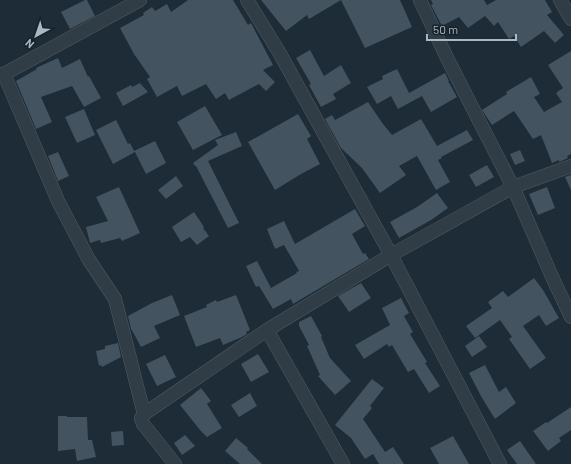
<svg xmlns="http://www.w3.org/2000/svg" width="571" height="464" font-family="Barlow,sans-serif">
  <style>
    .building { fill: #435360 }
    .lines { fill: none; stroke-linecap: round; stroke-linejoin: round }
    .street-casing { stroke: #4e5b64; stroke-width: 14 }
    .street { stroke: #313d46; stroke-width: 13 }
  </style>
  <rect width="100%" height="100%" fill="#1d2c36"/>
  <path class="building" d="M 85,0 L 87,0 L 95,16 L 70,29 L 61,12 Z
    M 188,0 L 233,0 L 248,25 L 251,23 L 273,65 L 263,70 L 275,82 L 266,91 L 259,84 L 229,100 L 225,93 L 216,99 L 206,84 L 182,96 L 177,86 L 157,97 L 147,79 L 150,77 L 134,54 L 120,28 L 144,15 L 143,13 L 152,7 L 155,11 L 167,4 L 171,12 Z
    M 261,0 L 400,0 L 412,27 L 365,48 L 341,0 L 309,19 L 307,15 L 286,31 Z
    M 431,0 L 484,0 L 487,5 L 496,0 L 545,0 L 552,12 L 547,15 L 564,35 L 555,43 L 544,31 L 521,47 L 514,36 L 509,39 L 498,22 L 494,26 L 485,16 L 468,28 L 459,17 L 442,26 L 431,5 L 433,4 Z
    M 310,50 L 324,76 L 341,65 L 351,83 L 333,94 L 336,99 L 321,107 L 309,85 L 311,84 L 296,58 Z
    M 571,51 L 571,154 L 567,156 L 568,158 L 559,162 L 559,160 L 552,163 L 541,135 L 533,139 L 514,111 L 492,125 L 482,110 L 507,94 L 506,92 L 531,77 L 540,94 L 534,97 L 544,112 L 562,102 L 556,93 L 563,88 L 548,65 Z
    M 58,58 L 62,68 L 80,59 L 88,77 L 89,76 L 101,98 L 84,107 L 72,86 L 41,97 L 52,122 L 36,129 L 16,81 L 37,69 L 36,68 Z
    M 397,69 L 409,93 L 445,73 L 449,81 L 448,81 L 457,97 L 431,112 L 422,96 L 398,109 L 391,96 L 377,104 L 367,87 L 383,79 L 382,76 Z
    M 140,83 L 148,92 L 123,106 L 116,93 L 131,85 L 132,87 Z
    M 368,102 L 383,124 L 392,135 L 421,119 L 437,146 L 467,130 L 473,140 L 441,157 L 442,158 L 438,160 L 450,182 L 436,190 L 417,156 L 399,166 L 406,175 L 380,193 L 362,168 L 341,148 L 325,119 L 332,115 L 335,120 Z
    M 205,106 L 222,135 L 193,150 L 177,122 Z
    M 84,109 L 95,135 L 77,143 L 65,117 Z
    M 298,114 L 311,136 L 307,139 L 320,164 L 301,174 L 275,190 L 248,142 Z
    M 116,120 L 128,144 L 130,143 L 134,151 L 155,141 L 166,163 L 146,174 L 135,152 L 113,164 L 96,130 Z
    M 236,132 L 242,146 L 208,161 L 239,223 L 228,228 L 196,166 L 195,166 L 193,163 L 218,145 L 215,140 Z
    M 520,150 L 525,161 L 515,165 L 510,154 Z
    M 58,152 L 69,176 L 58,181 L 48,156 Z
    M 487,165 L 494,177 L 476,187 L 469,175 Z
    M 571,175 L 571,190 L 565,177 Z
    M 176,176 L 183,186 L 166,199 L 158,190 Z
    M 119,187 L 140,233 L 122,241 L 120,238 L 101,243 L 100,240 L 90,243 L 86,227 L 108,221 L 96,197 Z
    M 547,187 L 555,208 L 538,215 L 529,194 Z
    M 437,193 L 448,208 L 431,220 L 399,238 L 390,222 L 417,207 Z
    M 355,209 L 365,226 L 352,234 L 363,254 L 365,253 L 369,259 L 293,304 L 291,299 L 273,309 L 259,286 L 256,287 L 246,266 L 257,261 L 271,288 L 297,273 L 296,272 L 299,271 L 284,245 L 275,249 L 267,229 L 284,221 L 295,244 Z
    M 194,212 L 204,227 L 203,228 L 209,236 L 197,245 L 190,237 L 181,242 L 172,227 Z
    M 534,278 L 543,290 L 559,318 L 546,326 L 539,315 L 523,326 L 546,358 L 530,369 L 509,339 L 512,337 L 500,320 L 475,338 L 466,326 L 492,308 L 488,302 L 503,291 L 508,297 Z
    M 361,283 L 371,298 L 349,312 L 338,296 Z
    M 172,295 L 180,315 L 154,326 L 160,338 L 141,347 L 134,334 L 131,329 L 128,316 L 152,303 Z
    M 236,295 L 250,330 L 246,332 L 247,334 L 242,337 L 223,345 L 220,338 L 196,347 L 184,316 L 207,307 L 206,305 L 216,300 L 217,302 Z
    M 401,298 L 409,313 L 404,316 L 413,332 L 410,334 L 427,362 L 425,363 L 440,386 L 429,393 L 414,369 L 408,372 L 392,345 L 389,347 L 387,344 L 364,359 L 355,345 L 390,325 L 382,308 Z
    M 311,316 L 322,336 L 321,337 L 330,358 L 351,381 L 335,395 L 318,376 L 320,375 L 307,346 L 309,345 L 299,326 L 299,322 Z
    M 479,336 L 487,347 L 472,357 L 465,346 Z
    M 118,343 L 121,357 L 102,367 L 101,365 L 99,366 L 96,351 L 105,349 L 105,346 Z
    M 258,354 L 269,372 L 251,382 L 241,364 Z
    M 165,355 L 176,377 L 157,386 L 146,364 Z
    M 485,365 L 499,392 L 506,387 L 516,403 L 495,419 L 482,398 L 469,373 Z
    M 372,379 L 384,388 L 370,406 L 372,408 L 363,419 L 385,452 L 393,447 L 404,464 L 379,464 L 373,454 L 365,459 L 351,438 L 335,425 Z
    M 201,388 L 211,401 L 207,404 L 222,428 L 207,437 L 200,430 L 180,405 Z
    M 250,393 L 257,406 L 239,417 L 231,405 Z
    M 571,407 L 571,430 L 559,438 L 561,441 L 548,451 L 533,431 L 546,422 L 547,423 Z
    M 58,416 L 67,416 L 67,417 L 87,417 L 88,440 L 92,440 L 96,457 L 77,461 L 75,449 L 58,451 Z
    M 123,431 L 124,445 L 112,446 L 111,432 Z
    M 185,435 L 195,446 L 182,455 L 174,443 Z
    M 453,436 L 469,464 L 439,464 L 430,448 Z
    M 236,438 L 248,448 L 247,449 L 262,464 L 240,464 L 225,451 Z
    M 520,441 L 536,464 L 517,464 L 507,450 Z"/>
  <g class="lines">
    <g class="street-casing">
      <path id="street" d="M 247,0 L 279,52 L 391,255 L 500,464
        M 420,0 L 447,58 L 513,187 L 553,279 L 571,317
        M 560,0 L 571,19
        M 0,74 L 4,74 L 58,201 L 89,260 L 115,299 L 144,414
        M 4,74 L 140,0
        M 267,330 L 343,464
        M 175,464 L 143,424 L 141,418 L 144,414 L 267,330 L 391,255 L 513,187 L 571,166"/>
    </g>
    <use href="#street" class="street"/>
  </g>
  <g transform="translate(36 36) rotate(220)" stroke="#17222a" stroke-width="3" paint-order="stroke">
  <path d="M0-3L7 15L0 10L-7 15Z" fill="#aab8c4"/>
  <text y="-6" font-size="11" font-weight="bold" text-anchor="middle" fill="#aab8c4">N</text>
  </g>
  <path d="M427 34v6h89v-6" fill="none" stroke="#aab8c4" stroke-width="2"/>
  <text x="433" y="34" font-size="12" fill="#aab8c4" stroke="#17222a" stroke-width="3" paint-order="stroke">50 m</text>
</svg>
